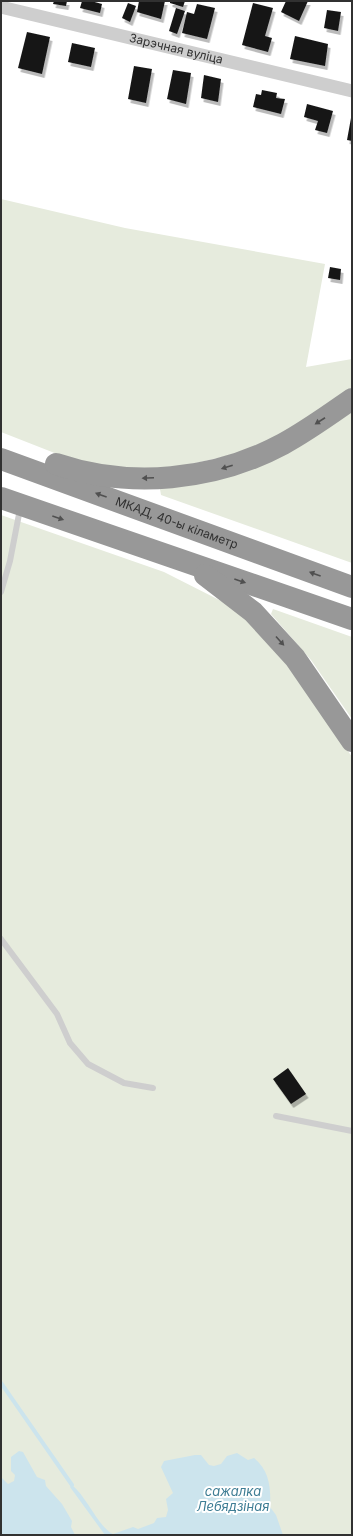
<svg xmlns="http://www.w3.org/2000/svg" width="353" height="1536" font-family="Inter,sans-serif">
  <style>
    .green { fill: #e6ebdd }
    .water { fill: #cce4ed }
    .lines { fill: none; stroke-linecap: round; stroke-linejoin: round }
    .stream { stroke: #cce4ed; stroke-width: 4 }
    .building { fill: #181818; filter: url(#shadow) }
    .lane { stroke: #cecece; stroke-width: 6 }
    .street { stroke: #cecece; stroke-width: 13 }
    .highway { stroke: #989898; stroke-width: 22 }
    .oneway { fill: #505050 }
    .labels { text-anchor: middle; stroke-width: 4; stroke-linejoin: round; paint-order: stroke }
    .street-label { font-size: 12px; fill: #313131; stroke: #fff }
    .water-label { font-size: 13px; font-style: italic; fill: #3e7d94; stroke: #fff }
  </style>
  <defs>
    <filter id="shadow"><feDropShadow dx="2.5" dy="4" stdDeviation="0" flood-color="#0004"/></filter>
  </defs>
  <rect width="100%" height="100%" fill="#fff"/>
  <path class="green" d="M 1,199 L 125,228 L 325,264 L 306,367 L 352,359 L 352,387 L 285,433 L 236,454 L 155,472 L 75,461 L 1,432 Z
    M 352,409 L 352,563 L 161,495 L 160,489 Z
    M 1,515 L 164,572 L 235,608 L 280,649 L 352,757 L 352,1535 L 1,1535 Z
    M 273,609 L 352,637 L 352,719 L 311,660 L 271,614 Z"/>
  <path class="water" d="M 19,1451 L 23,1452 L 37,1477 L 45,1480 L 46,1486 L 62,1504 L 72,1521 L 71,1527 L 75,1535 L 1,1535 L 1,1477 L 8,1484 L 14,1481 L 15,1475 L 11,1471 L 11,1457 Z
    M 237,1453 L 248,1460 L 254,1458 C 270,1471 271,1489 270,1507 L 276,1515 L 283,1535 L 105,1535 L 70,1487 L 72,1485 C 87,1497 99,1528 113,1534 L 133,1527 L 138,1529 L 154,1523 L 157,1518 L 166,1517 L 168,1510 L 166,1499 L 173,1493 L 161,1467 L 164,1461 L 195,1455 L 201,1455 L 209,1465 L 214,1466 L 221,1464 L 227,1456 Z"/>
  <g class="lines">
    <path class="stream" d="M 1,1383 L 72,1485"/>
  </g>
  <path class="building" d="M 54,1 L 67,1 L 66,6 L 53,4 Z
    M 82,1 L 91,1 L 102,4 L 100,13 L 80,8 Z
    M 139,1 L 165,1 L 161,19 L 137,12 Z
    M 170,1 L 185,1 L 183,7 L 170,3 Z
    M 286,1 L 308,1 L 299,21 L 281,12 Z
    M 128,3 L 136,6 L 130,22 L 122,18 Z
    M 253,3 L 273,8 L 265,36 L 272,38 L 268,52 L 242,45 Z
    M 197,4 L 215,8 L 207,39 L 182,33 L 187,12 L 194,14 Z
    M 176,8 L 185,11 L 177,34 L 169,31 Z
    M 327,10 L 341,12 L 338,31 L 324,28 Z
    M 27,32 L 50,37 L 42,74 L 18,68 Z
    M 295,36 L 328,44 L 325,66 L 290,59 Z
    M 72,43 L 95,48 L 91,67 L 68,62 Z
    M 134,66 L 152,69 L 146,103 L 128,99 Z
    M 173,70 L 191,73 L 186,104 L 167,99 Z
    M 204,75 L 221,79 L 218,102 L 201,98 Z
    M 262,90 L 277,93 L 276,98 L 285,99 L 281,114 L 253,107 L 256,94 L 261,95 Z
    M 307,104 L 333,111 L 327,133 L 315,130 L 318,121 L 304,117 Z
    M 351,118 L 352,118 L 352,141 L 347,140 Z
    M 330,267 L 341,269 L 340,280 L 328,278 Z
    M 288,1068 L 306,1094 L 291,1104 L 273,1079 Z"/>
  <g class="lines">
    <path class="lane" d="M 1,592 L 10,561 L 20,509
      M 1,939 L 57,1014 L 70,1043 L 88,1064 L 124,1083 L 153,1088
      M 276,1116 L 352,1131"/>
    <path class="street" id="s1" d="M 1,7 L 352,91"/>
    <g class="highway">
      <path id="s2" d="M 1,459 L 352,587"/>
      <path d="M 56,464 C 130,489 214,481 283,444 C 307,431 329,415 352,399"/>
      <path d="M 1,498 L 352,619"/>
      <path d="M 205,575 L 253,612 L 295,658 L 352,741"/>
    </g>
  </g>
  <defs><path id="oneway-solid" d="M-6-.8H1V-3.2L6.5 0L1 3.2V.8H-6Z"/></defs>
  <g class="oneway">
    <use href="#oneway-solid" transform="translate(320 421) rotate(147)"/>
    <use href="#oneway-solid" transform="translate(227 467) rotate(162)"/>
    <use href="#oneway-solid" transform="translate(148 478) rotate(178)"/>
    <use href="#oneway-solid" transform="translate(101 495) rotate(-160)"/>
    <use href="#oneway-solid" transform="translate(58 518) rotate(19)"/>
    <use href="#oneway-solid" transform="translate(315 574) rotate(-160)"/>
    <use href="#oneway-solid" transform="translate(240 581) rotate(19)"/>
    <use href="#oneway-solid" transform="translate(280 641) rotate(48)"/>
  </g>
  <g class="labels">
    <g class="street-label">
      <text dy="4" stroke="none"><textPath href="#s1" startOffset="180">Зарэчная вуліца</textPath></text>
      <text dy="4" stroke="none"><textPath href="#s2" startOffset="187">МКАД, 40-ы кіламетр</textPath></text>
    </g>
    <g class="water-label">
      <text x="233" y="1496">сажалка<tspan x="233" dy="15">Лебядзіная</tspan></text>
    </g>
  </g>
  <rect width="353" height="1536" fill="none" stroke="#313131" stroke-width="4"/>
</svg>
